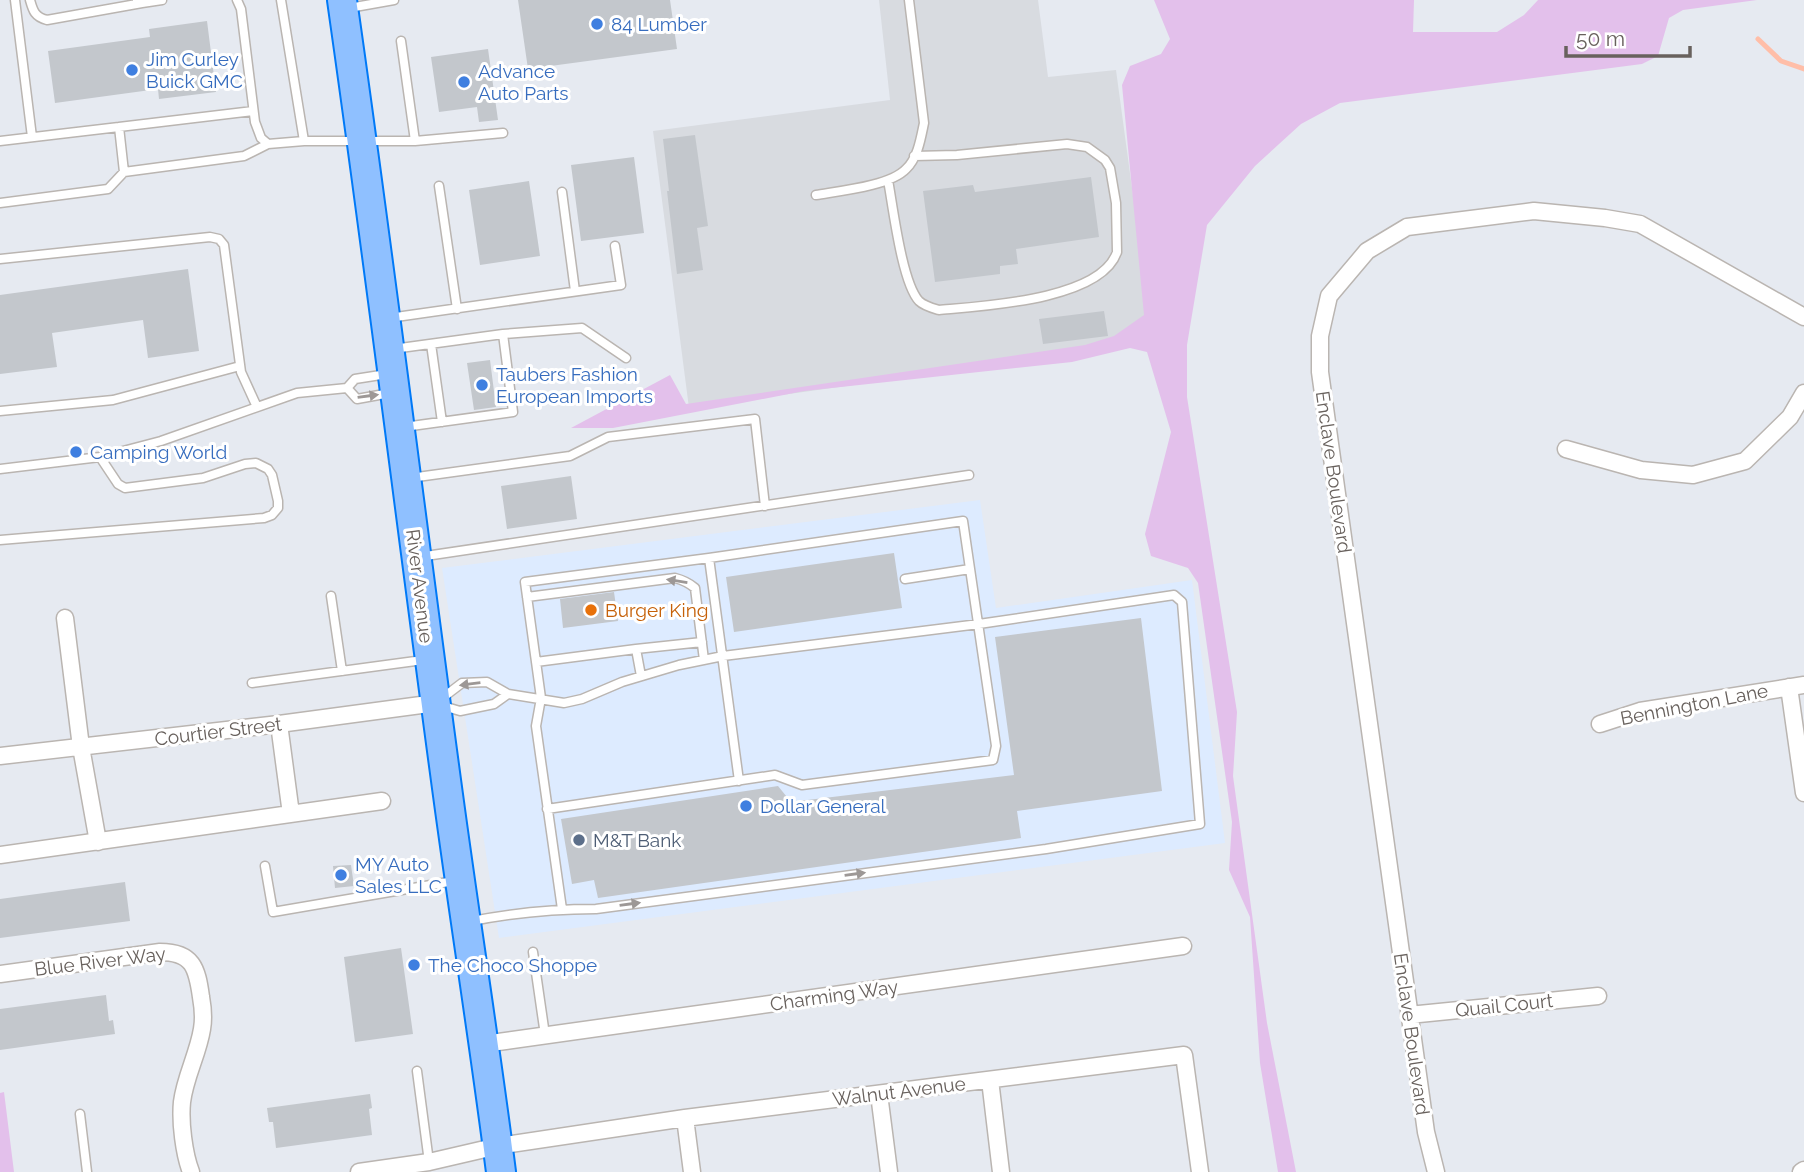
<svg xmlns="http://www.w3.org/2000/svg" width="1804" height="1172" font-family="Raleway,sans-serif">
  <style>
    .commercial { fill: #ddebff }
    .industrial { fill: #d8dbe0 }
    .green { fill: #e3c0eb }
    .lines { fill: none; stroke-linecap: round; stroke-linejoin: round }
    .stream { stroke: #ffbea8; stroke-width: 5 }
    .building { fill: #c3c7cc }
    .lane-casing { stroke: #bab5b1; stroke-width: 11 }
    .street-casing { stroke: #bab5b1; stroke-width: 19 }
    .highway-casing { stroke: #0079f7; stroke-width: 32 }
    .lane { stroke: #fff; stroke-width: 8 }
    .street { stroke: #fff; stroke-width: 16 }
    .highway { stroke: #8fc0ff; stroke-width: 28 }
    .oneway { fill: #9d9896 }
    .shop-dot { fill: #3f7fe0; stroke: #fff; stroke-width: 2.5 }
    .food-dot { fill: #e8710a; stroke: #fff; stroke-width: 2.5 }
    .service-dot { fill: #5c6f8a; stroke: #fff; stroke-width: 2.5 }
    .labels { text-anchor: middle; stroke-width: 6; stroke-linejoin: round; paint-order: stroke }
    .shop-label { font-size: 19px; fill: #366cbe; stroke: #fff; text-anchor: start }
    .street-label { font-size: 19px; fill: #68615d; stroke: #fff }
    .food-label { font-size: 19px; fill: #c56008; stroke: #fff; text-anchor: start }
    .service-label { font-size: 19px; fill: #4e5e75; stroke: #fff; text-anchor: start }
  </style>
  <rect width="100%" height="100%" fill="#e6eaf1"/>
  <path class="commercial" d="M 980,500 L 996,608 L 1192,580 L 1225,843 L 499,938 L 442,568 Z"/>
  <path class="industrial" d="M 879,0 L 1038,0 L 1048,77 L 1116,70 L 1153,343 L 689,408 L 653,131 L 890,100 Z"/>
  <path class="green" d="M 1154,0 L 1414,0 L 1413,32 L 1497,32 L 1524,15 L 1538,0 L 1757,0 L 1683,10 L 1669,18 L 1658,56 L 1642,64 L 1340,103 L 1301,124 L 1255,166 L 1207,225 L 1187,345 L 1187,397 L 1237,712 L 1233,776 L 1267,1023 L 1296,1172 L 1278,1172 L 1260,1063 L 1250,917 L 1229,870 L 1232,822 L 1198,583 L 1188,568 L 1151,556 L 1145,534 L 1171,432 L 1147,352 L 1130,348 L 1072,362 L 804,391 L 613,428 L 571,428 L 670,375 L 686,404 L 1085,345 L 1114,336 L 1144,315 L 1122,85 L 1130,66 L 1161,54 L 1170,39 Z
    M 4,1092 L 14,1172 L 0,1172 L 0,1093 Z"/>
  <g class="lines">
    <path class="stream" d="M 1758,39 L 1781,61 L 1804,69"/>
  </g>
  <path class="building" d="M 518,0 L 670,0 L 677,49 L 528,69 Z
    M 207,21 L 216,92 L 159,99 L 158,89 L 55,103 L 48,51 L 150,37 L 149,29 Z
    M 488,49 L 498,120 L 479,122 L 477,107 L 439,112 L 431,57 Z
    M 695,135 L 708,226 L 697,228 L 703,270 L 677,274 L 667,191 L 669,191 L 663,139 Z
    M 634,157 L 644,233 L 581,241 L 571,165 Z
    M 1091,177 L 1099,237 L 1016,249 L 1018,264 L 1000,266 L 1000,274 L 935,282 L 923,191 L 973,185 L 975,192 Z
    M 529,181 L 540,256 L 480,265 L 469,190 Z
    M 188,269 L 199,351 L 148,358 L 143,320 L 52,333 L 57,367 L 0,374 L 0,295 Z
    M 1104,311 L 1108,336 L 1043,344 L 1039,319 Z
    M 490,360 L 496,407 L 474,410 L 467,363 Z
    M 571,476 L 577,519 L 507,529 L 501,486 Z
    M 894,553 L 902,608 L 734,632 L 726,577 Z
    M 614,592 L 618,621 L 563,628 L 560,599 Z
    M 1141,618 L 1162,791 L 1017,811 L 1021,838 L 598,898 L 594,880 L 572,884 L 561,819 L 778,786 L 791,802 L 1014,775 L 995,637 Z
    M 351,865 L 354,886 L 335,888 L 333,866 Z
    M 125,882 L 130,921 L 0,938 L 0,899 Z
    M 401,948 L 413,1034 L 355,1042 L 344,957 Z
    M 106,995 L 109,1021 L 113,1020 L 115,1034 L 0,1050 L 0,1009 Z
    M 370,1094 L 372,1108 L 369,1109 L 372,1135 L 276,1148 L 273,1122 L 269,1122 L 267,1108 Z"/>
  <g class="lines">
    <g class="lane-casing">
      <path id="lane" d="M 15,0 L 32,137
        M 30,0 C 33,11 35,17 47,20 L 142,3
        M 237,0 L 241,9 L 255,122 L 261,138 L 268,144 L 304,141 L 415,141 L 401,41
        M 281,0 L 304,141
        M 137,1 L 142,3 L 162,0
        M 349,8 L 394,0
        M 253,111 L 119,127 L 124,172 L 244,156 L 268,144
        M 0,141 L 119,127
        M 415,141 L 503,133
        M 888,180 C 893,207 902,283 919,301 C 924,306 932,308 939,310 C 983,306 1101,300 1117,252 L 1116,203 L 1110,168 L 1105,160 L 1087,147 L 1067,144 L 957,155 L 914,156
        M 439,186 L 457,309
        M 562,192 L 575,291
        M 816,195 C 839,191 890,186 906,169 C 918,158 921,137 924,123 L 909,0
        M 0,203 L 108,189 L 124,172
        M 0,259 L 210,237 L 219,239 L 224,245 L 241,372 L 257,407
        M 389,318 L 621,285 L 615,246
        M 503,334 L 582,328 L 626,358
        M 431,344 L 442,422
        M 393,349 L 503,334 L 513,412 L 404,427
        M 387,374 L 355,379 L 347,388 L 357,399 L 390,393
        M 0,411 L 113,400 L 240,366
        M 0,469 L 100,457 L 161,441 L 297,393 L 347,388
        M 410,478 L 570,456 L 608,437 L 755,419 L 765,506
        M 0,540 L 264,518 L 272,515 L 278,508 L 278,501 L 272,475 L 268,469 L 256,463 L 245,464 L 203,478 L 125,488 L 118,484 L 100,457
        M 419,557 L 969,475
        M 709,558 L 739,781
        M 905,579 L 970,569
        M 331,596 L 342,671
        M 527,597 L 675,578 C 683,580 689,583 695,588 L 704,660
        M 636,649 L 702,642
        M 536,662 L 636,649 L 641,676
        M 252,683 L 423,660
        M 441,699 L 462,683 L 487,682 L 508,694 L 564,703 L 582,699 L 622,682 L 679,665 L 723,656 L 979,624 L 1174,595 L 1182,602 L 1200,824 L 1046,849 L 596,909 C 553,909 513,913 472,921
        M 443,706 L 460,711 L 494,704 L 508,694
        M 547,809 L 775,775 L 802,785 L 993,760 L 996,746 L 963,521 L 709,558 L 525,582 L 541,698 L 536,726 L 562,909
        M 265,866 L 273,912 L 454,881
        M 533,952 L 545,1035
        M 417,1071 L 429,1162
        M 80,1114 L 87,1172"/>
    </g>
    <g class="street-casing">
      <path id="street" d="M 1566,449 L 1641,470 L 1693,475 L 1745,461 L 1790,417 L 1804,393
        M 65,618 L 81,747 L 98,842
        M 1789,687 L 1804,793
        M 279,724 L 291,814
        M 1600,724 L 1640,711 L 1804,685
        M 0,756 L 279,724 L 436,703
        M 0,855 L 382,801
        M 0,974 L 160,952 C 193,952 197,968 201,997 C 203,1008 204,1018 202,1029 C 198,1054 185,1077 182,1102 C 180,1122 184,1154 191,1172
        M 1409,1015 L 1598,996
        M 484,1044 L 1183,946
        M 990,1080 L 1001,1172
        M 879,1094 L 889,1172
        M 685,1118 L 692,1172
        M 359,1172 L 429,1162 L 498,1146 L 685,1118 L 1184,1055 L 1200,1172
        M 1436,1172 L 1426,1132 L 1320,372 L 1320,336 L 1329,296 L 1367,251 L 1407,227 L 1534,211 L 1605,218 L 1640,224 L 1804,317
        M 1801,1172 L 1804,1170"/>
    </g>
    <g class="highway-casing">
      <path id="highway" d="M 342,0 C 380,265 412,530 448,795 C 465,921 485,1046 501,1172"/>
    </g>
    <use href="#lane" class="lane"/>
    <use href="#street" class="street"/>
    <use href="#highway" class="highway"/>
  </g>
  <defs><path id="oneway-solid" d="M-6-.8H1V-3.2L6.5 0L1 3.2V.8H-6Z" transform="scale(1.75)"/></defs>
  <g class="oneway">
    <use href="#oneway-solid" transform="translate(368 396) rotate(-8)"/>
    <use href="#oneway-solid" transform="translate(677 581) rotate(-171)"/>
    <use href="#oneway-solid" transform="translate(470 684) rotate(173)"/>
    <use href="#oneway-solid" transform="translate(855 874) rotate(-8)"/>
    <use href="#oneway-solid" transform="translate(630 904) rotate(-8)"/>
  </g>
  <g class="shop-dot">
    <circle cx="597" cy="24" r="7"/>
    <circle cx="132" cy="70" r="7"/>
    <circle cx="464" cy="82" r="7"/>
    <circle cx="482" cy="385" r="7"/>
    <circle cx="76" cy="452" r="7"/>
    <circle cx="746" cy="806" r="7"/>
    <circle cx="341" cy="875" r="7"/>
    <circle cx="414" cy="965" r="7"/>
  </g>
  <circle class="food-dot" cx="591" cy="610" r="7"/>
  <circle class="service-dot" cx="579" cy="840" r="7"/>
  <g class="labels">
    <g class="shop-label">
      <text x="611" y="31">84 Lumber</text>
      <text x="146" y="66">Jim Curley<tspan x="146" dy="22">Buick GMC</tspan></text>
      <text x="478" y="78">Advance<tspan x="478" dy="22">Auto Parts</tspan></text>
      <text x="496" y="381">Taubers Fashion<tspan x="496" dy="22">European Imports</tspan></text>
      <text x="90" y="459">Camping World</text>
      <text x="760" y="813">Dollar General</text>
      <text x="355" y="871">MY Auto<tspan x="355" dy="22">Sales LLC</tspan></text>
      <text x="428" y="972">The Choco Shoppe</text>
    </g>
    <g class="street-label">
      <text transform="translate(1334 472) rotate(82)" y="7">Enclave Boulevard</text>
      <text transform="translate(420 586) rotate(83)" y="7">River Avenue</text>
      <text transform="translate(1694 704) rotate(-11)" y="7">Bennington Lane</text>
      <text transform="translate(218 731) rotate(-7)" y="7">Courtier Street</text>
      <text transform="translate(100 961) rotate(-7)" y="7">Blue River Way</text>
      <text transform="translate(834 995) rotate(-8)" y="7">Charming Way</text>
      <text transform="translate(1504 1005) rotate(-6)" y="7">Quail Court</text>
      <text transform="translate(1412 1034) rotate(82)" y="7">Enclave Boulevard</text>
      <text transform="translate(899 1091) rotate(-7)" y="7">Walnut Avenue</text>
    </g>
    <g class="food-label">
      <text x="605" y="617">Burger King</text>
    </g>
    <g class="service-label">
      <text x="593" y="847">M&amp;T Bank</text>
    </g>
  </g>
  <path d="M1566 46v10h124v-10" fill="none" stroke="#68615d" stroke-width="3.5"/>
  <text x="1576" y="46" font-size="21" fill="#68615d" stroke="#ffffff" stroke-width="5" paint-order="stroke">50 m</text>
</svg>
